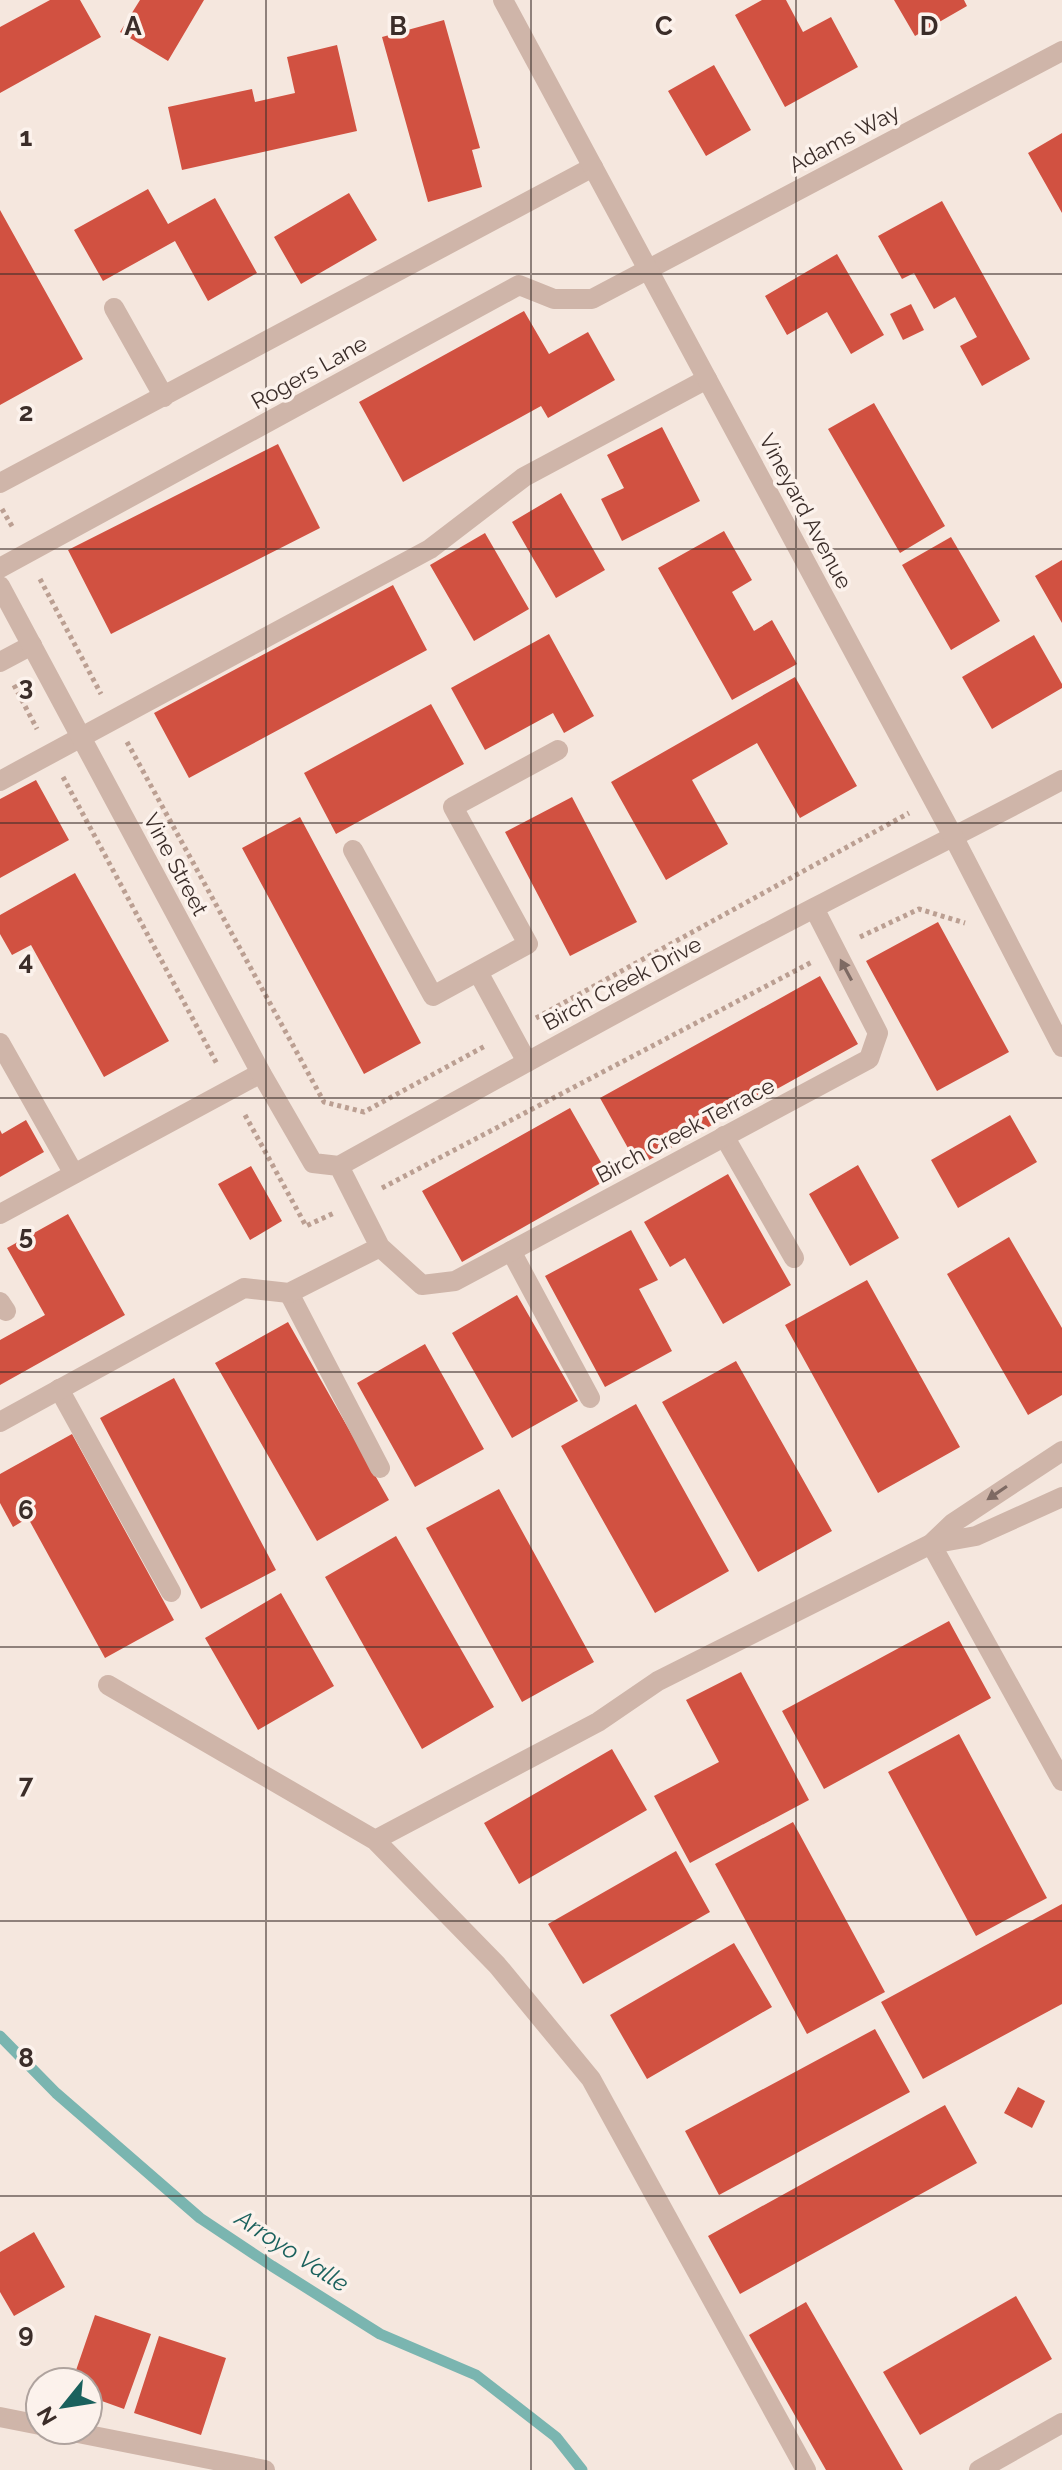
<svg xmlns="http://www.w3.org/2000/svg" width="1062" height="2470" font-family="Raleway,sans-serif">
  <style>
    .lines { fill: none; stroke-linecap: round; stroke-linejoin: round }
    .stream { stroke: #7ab5b0; stroke-width: 11 }
    .building { fill: #d15141 }
    .path { stroke: #bb9f92; stroke-width: 5; stroke-dasharray: 4 4; stroke-linecap: butt }
    .service { stroke: #cfb5a9; stroke-width: 20 }
    .minor { stroke: #cfb5a9; stroke-width: 20 }
    .tertiary { stroke: #cfb5a9; stroke-width: 20 }
    .oneway { fill: #7e6a63 }
    .grid { fill: none; stroke: #3b2d29; stroke-width: 2; stroke-opacity: 0.55 }
    .labels { text-anchor: middle; stroke-width: 7; stroke-linejoin: round; paint-order: stroke }
    .street-label { font-size: 22px; fill: #3b2d29; stroke: #fcf2ec }
    .water-label { font-size: 24px; font-style: italic; fill: #1a615d; stroke: #fcf2ec }
    .grid-label { font-size: 26px; text-anchor: middle; font-weight: bold; fill: #3b2d29; stroke: #fcf2ec; stroke-width: 7; stroke-linejoin: round; paint-order: stroke }
  </style>
  <rect width="100%" height="100%" fill="#f5e7de"/>
  <g class="lines">
    <path class="stream" d="M 0,2036 L 56,2093 L 200,2218 L 272,2266 L 380,2334 L 476,2375 L 556,2437 L 582,2470"/>
  </g>
  <path class="building" d="M 50,0 L 80,0 L 101,37 L 0,93 L 0,27 Z
    M 140,0 L 204,0 L 168,61 L 120,32 Z
    M 762,0 L 786,0 L 803,32 L 831,17 L 858,67 L 785,107 L 735,15 Z
    M 894,0 L 964,0 L 967,6 L 915,36 Z
    M 444,20 L 480,148 L 472,150 L 482,187 L 428,202 L 382,37 Z
    M 337,45 L 357,131 L 182,170 L 168,107 L 252,89 L 255,102 L 295,93 L 287,57 Z
    M 714,65 L 751,130 L 706,156 L 668,91 Z
    M 1062,133 L 1062,213 L 1028,153 Z
    M 148,189 L 168,224 L 215,198 L 257,273 L 208,301 L 175,241 L 103,281 L 74,230 Z
    M 349,193 L 377,240 L 301,284 L 274,237 Z
    M 942,201 L 1030,359 L 982,386 L 960,346 L 977,337 L 955,297 L 934,309 L 914,273 L 902,279 L 878,236 Z
    M 0,210 L 83,359 L 0,405 Z
    M 837,254 L 884,335 L 851,354 L 827,312 L 787,335 L 765,296 Z
    M 911,304 L 924,330 L 903,340 L 890,314 Z
    M 524,311 L 549,354 L 588,332 L 615,380 L 548,418 L 541,406 L 403,482 L 359,402 Z
    M 874,403 L 945,526 L 900,553 L 828,429 Z
    M 662,427 L 700,501 L 622,541 L 601,499 L 624,488 L 607,455 Z
    M 278,444 L 320,528 L 111,634 L 68,550 Z
    M 561,493 L 605,570 L 556,598 L 512,522 Z
    M 724,531 L 752,580 L 732,592 L 754,631 L 772,620 L 797,664 L 732,700 L 658,568 Z
    M 485,533 L 529,609 L 474,641 L 430,565 Z
    M 951,537 L 1000,621 L 951,650 L 902,565 Z
    M 1062,560 L 1062,623 L 1035,576 Z
    M 393,585 L 427,650 L 189,778 L 154,713 Z
    M 549,634 L 594,716 L 564,733 L 553,713 L 485,750 L 451,688 Z
    M 1034,635 L 1062,684 L 1062,688 L 992,729 L 962,677 Z
    M 795,677 L 857,786 L 800,818 L 757,743 L 692,780 L 728,844 L 666,880 L 611,782 Z
    M 431,704 L 464,764 L 336,834 L 304,773 Z
    M 36,780 L 69,840 L 0,878 L 0,799 Z
    M 572,797 L 637,922 L 570,956 L 505,832 Z
    M 300,817 L 421,1043 L 364,1074 L 242,848 Z
    M 75,873 L 169,1041 L 104,1077 L 31,945 L 12,955 L 0,934 L 0,915 Z
    M 938,922 L 1009,1052 L 937,1091 L 866,961 Z
    M 820,976 L 858,1044 L 638,1166 L 600,1098 Z
    M 570,1108 L 610,1178 L 462,1262 L 422,1191 Z
    M 1010,1115 L 1037,1162 L 958,1208 L 931,1160 Z
    M 26,1120 L 44,1152 L 0,1177 L 0,1130 L 2,1134 Z
    M 858,1165 L 899,1238 L 850,1266 L 809,1194 Z
    M 251,1166 L 282,1221 L 250,1240 L 218,1184 Z
    M 728,1174 L 791,1285 L 723,1324 L 685,1258 L 670,1267 L 644,1222 Z
    M 68,1214 L 125,1315 L 0,1385 L 0,1340 L 45,1315 L 7,1248 Z
    M 631,1230 L 658,1280 L 639,1289 L 672,1351 L 605,1387 L 545,1276 Z
    M 1009,1237 L 1062,1328 L 1062,1395 L 1028,1415 L 947,1274 Z
    M 867,1280 L 960,1447 L 878,1493 L 785,1325 Z
    M 517,1295 L 578,1401 L 512,1438 L 452,1333 Z
    M 288,1322 L 389,1500 L 317,1541 L 215,1363 Z
    M 425,1344 L 484,1449 L 415,1487 L 357,1383 Z
    M 736,1361 L 832,1531 L 758,1572 L 662,1402 Z
    M 174,1378 L 276,1570 L 201,1609 L 100,1418 Z
    M 636,1404 L 729,1571 L 655,1613 L 561,1446 Z
    M 72,1434 L 174,1620 L 105,1658 L 28,1518 L 13,1527 L 0,1503 L 0,1474 Z
    M 499,1489 L 594,1662 L 522,1702 L 426,1528 Z
    M 396,1536 L 494,1707 L 422,1749 L 325,1577 Z
    M 281,1593 L 334,1686 L 258,1730 L 205,1638 Z
    M 949,1621 L 991,1698 L 824,1789 L 782,1711 Z
    M 741,1672 L 809,1800 L 690,1863 L 654,1796 L 719,1762 L 686,1700 Z
    M 959,1734 L 1047,1898 L 976,1936 L 888,1772 Z
    M 612,1749 L 647,1810 L 519,1884 L 484,1823 Z
    M 793,1822 L 885,1992 L 807,2034 L 715,1864 Z
    M 676,1851 L 710,1912 L 583,1984 L 548,1924 Z
    M 1062,1904 L 1062,2004 L 923,2079 L 881,2002 Z
    M 734,1943 L 772,2007 L 647,2079 L 610,2015 Z
    M 875,2029 L 910,2092 L 719,2195 L 685,2131 Z
    M 1018,2087 L 1045,2101 L 1032,2128 L 1004,2113 Z
    M 945,2105 L 977,2163 L 740,2294 L 708,2236 Z
    M 34,2232 L 65,2287 L 14,2316 L 0,2292 L 0,2252 Z
    M 1016,2296 L 1052,2359 L 920,2435 L 883,2372 Z
    M 806,2302 L 903,2470 L 826,2470 L 749,2335 Z
    M 95,2315 L 151,2334 L 124,2409 L 88,2396 L 88,2382 L 72,2382 Z
    M 159,2336 L 226,2358 L 201,2435 L 134,2413 Z"/>
  <g class="lines">
    <path class="path" d="M 2,509 L 13,528
      M 40,579 L 101,694
      M 14,685 L 37,729
      M 127,742 L 324,1102 L 364,1112 L 485,1046
      M 63,777 L 217,1064
      M 860,937 L 919,909 L 965,923
      M 536,1018 L 909,813
      M 245,1115 L 306,1226 L 334,1213
      M 382,1188 L 812,962"/>
    <path class="service" d="M 114,308 L 164,397
      M 0,483 L 593,167
      M 0,662 L 32,645
      M 0,781 L 430,549 L 524,477 L 707,379
      M 353,850 L 433,996 L 528,944 L 453,807 L 558,750
      M 478,972 L 527,1062
      M 0,1043 L 74,1174
      M 724,1136 L 794,1258
      M 0,1214 L 261,1073
      M 511,1251 L 590,1398
      M 289,1293 L 380,1468
      M 0,1302 L 6,1311
      M 59,1389 L 171,1592
      M 931,1544 L 1062,1781"/>
    <path class="minor" d="M 0,568 L 519,285 L 554,299 L 592,299 L 1062,51
      M 0,586 L 261,1073 L 313,1163 L 339,1166 C 496,1079 654,991 814,908 C 896,865 980,824 1062,780
      M 339,1166 L 380,1247 L 422,1285 L 455,1281 L 869,1059 L 878,1033 L 814,908
      M 0,1422 L 244,1288 L 289,1293 L 380,1247
      M 931,1544 L 953,1523 L 1062,1451
      M 108,1685 L 375,1840 L 497,1965 L 591,2079 L 806,2470
      M 375,1840 L 598,1722 L 658,1681 L 931,1544 L 976,1536 L 1062,1497
      M 0,2417 L 40,2425
      M 63,2430 L 265,2470
      M 979,2470 L 1062,2423"/>
    <path class="tertiary" d="M 503,0 L 954,838 L 1062,1047"/>
  </g>
  <defs><path id="oneway-solid" d="M-6-.8H1V-3.2L6.5 0L1 3.2V.8H-6Z" transform="scale(2)"/></defs>
  <g class="oneway">
    <use href="#oneway-solid" transform="translate(846 970) rotate(-118)"/>
    <use href="#oneway-solid" transform="translate(997 1493) rotate(146)"/>
  </g>
  <path class="grid" d="M 266,0 L 266,2470M 531,0 L 531,2470M 796,0 L 796,2470M 0,274 L 1062,274M 0,549 L 1062,549M 0,823 L 1062,823M 0,1098 L 1062,1098M 0,1372 L 1062,1372M 0,1647 L 1062,1647M 0,1921 L 1062,1921M 0,2196 L 1062,2196"/>
  <g class="labels">
    <g class="street-label">
      <text transform="translate(844 138) rotate(-28)" y="8">Adams Way</text>
      <text transform="translate(309 372) rotate(-29)" y="8">Rogers Lane</text>
      <text transform="translate(806 511) rotate(62)" y="8">Vineyard Avenue</text>
      <text transform="translate(176 864) rotate(62)" y="8">Vine Street</text>
      <text transform="translate(622 983) rotate(-28)" y="8">Birch Creek Drive</text>
      <text transform="translate(685 1130) rotate(-28)" y="8">Birch Creek Terrace</text>
    </g>
    <g class="water-label">
      <text transform="translate(292 2251) rotate(33)" y="8">Arroyo Valle</text>
    </g>
  </g>
  <g class="grid-label">
    <text x="133" y="35">A</text>
    <text x="398" y="35">B</text>
    <text x="664" y="35">C</text>
    <text x="929" y="35">D</text>
    <text x="26" y="146">1</text>
    <text x="26" y="421">2</text>
    <text x="26" y="695">3</text>
    <text x="26" y="970">4</text>
    <text x="26" y="1244">5</text>
    <text x="26" y="1519">6</text>
    <text x="26" y="1793">7</text>
    <text x="26" y="2067">8</text>
    <text x="26" y="2342">9</text>
  </g>
  <g transform="translate(64 2406) rotate(240)"><circle r="38" fill="#fcf2ec" stroke="#afa39e" stroke-width="2"/>
  <path d="M0-6L14 30L0 20L-14 30Z" fill="#1a615d"/>
  <text y="-12" font-size="22" font-weight="bold" text-anchor="middle" fill="#3b2d29">N</text>
  </g>
</svg>
